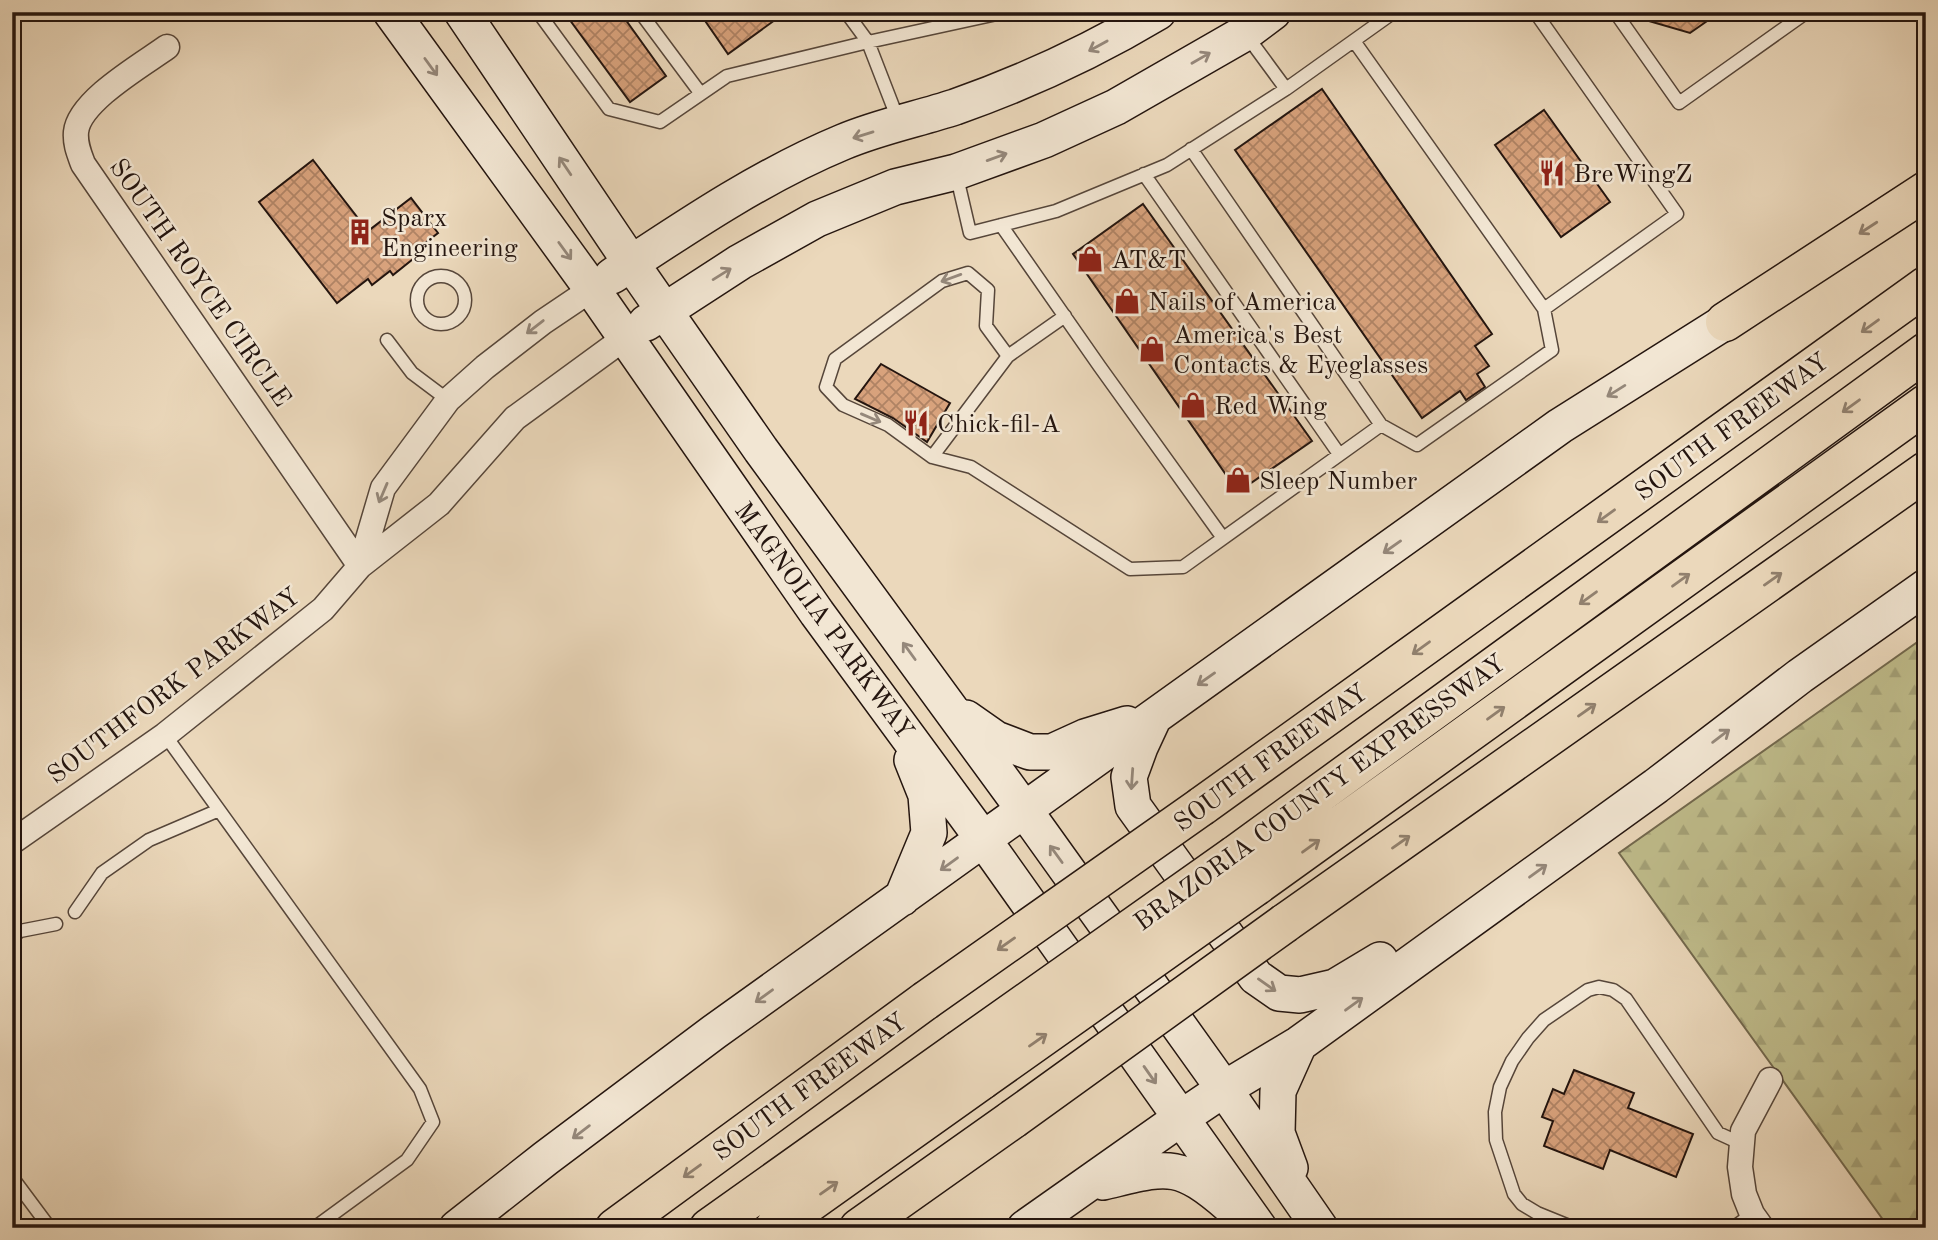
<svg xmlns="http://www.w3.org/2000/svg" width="1938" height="1240" font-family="'Old Standard TT',serif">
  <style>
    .forest { fill: url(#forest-firs); stroke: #72684d; stroke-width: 2 }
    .building { fill: url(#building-cross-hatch); stroke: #24150f; stroke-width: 2 }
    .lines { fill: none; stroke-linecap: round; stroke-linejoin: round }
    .lane-casing { stroke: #56463a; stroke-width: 15 }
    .street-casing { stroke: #56463a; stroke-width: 27 }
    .secondary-casing { stroke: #24150f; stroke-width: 38 }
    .highway-casing { stroke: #24150f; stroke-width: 41 }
    .lane { stroke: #f2e6d3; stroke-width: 12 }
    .street { stroke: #f2e6d3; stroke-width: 24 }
    .secondary { stroke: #f2e6d3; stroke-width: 35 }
    .highway { stroke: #ebd8bb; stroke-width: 38 }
    .highway-bridge-casing { stroke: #24150f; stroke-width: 41; stroke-linecap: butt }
    .highway-bridge { stroke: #ebd8bb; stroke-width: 38 }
    .oneway { stroke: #95887b }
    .oneway2 { stroke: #91806e }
    .labels { text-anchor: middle; stroke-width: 5; stroke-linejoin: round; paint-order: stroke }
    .poi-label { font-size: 26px; fill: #24150f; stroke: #f2e6d3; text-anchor: start }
    .street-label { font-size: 26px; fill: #24150f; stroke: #f2e6d3 }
  </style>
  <defs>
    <pattern id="forest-firs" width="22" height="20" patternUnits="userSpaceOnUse" patternTransform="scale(1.75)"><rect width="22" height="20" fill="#bfbc8b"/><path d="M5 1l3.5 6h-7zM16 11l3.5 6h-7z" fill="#a4a177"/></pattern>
    <pattern id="building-cross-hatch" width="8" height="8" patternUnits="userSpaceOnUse" patternTransform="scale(1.75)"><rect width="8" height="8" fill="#d8a27c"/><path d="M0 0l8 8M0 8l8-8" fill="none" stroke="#af8364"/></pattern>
  </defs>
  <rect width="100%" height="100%" fill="#ebd8bb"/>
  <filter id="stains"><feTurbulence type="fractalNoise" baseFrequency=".00286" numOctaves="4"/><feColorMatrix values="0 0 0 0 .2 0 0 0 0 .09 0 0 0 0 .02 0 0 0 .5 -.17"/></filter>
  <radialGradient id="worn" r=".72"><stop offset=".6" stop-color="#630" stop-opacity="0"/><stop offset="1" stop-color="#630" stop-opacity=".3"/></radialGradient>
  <path class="forest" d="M 1926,636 L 1926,1228 L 1889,1228 L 1619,853 Z"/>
  <path class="building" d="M 564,12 L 620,12 L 666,76 L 630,102 Z
    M 699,12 L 786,12 L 728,54 Z
    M 1635,12 L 1720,12 L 1690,33 L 1635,17 Z
    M 1322,89 L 1492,334 L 1475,346 L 1489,366 L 1477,374 L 1485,387 L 1466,400 L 1460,391 L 1422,418 L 1235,150 Z
    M 1544,110 L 1610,202 L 1561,237 L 1495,145 Z
    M 313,160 L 368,231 L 411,198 L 438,233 L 420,247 L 423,251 L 393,275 L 390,271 L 372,285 L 368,279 L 337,303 L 259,202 Z
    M 1143,204 L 1312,441 L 1238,492 L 1073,254 Z
    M 881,364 L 950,403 L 927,442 L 893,418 L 855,399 Z
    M 1574,1070 L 1634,1093 L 1628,1108 L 1693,1134 L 1676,1177 L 1610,1150 L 1603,1169 L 1544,1146 L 1553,1121 L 1542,1117 L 1553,1089 L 1564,1094 Z"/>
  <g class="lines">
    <g class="lane-casing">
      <path id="lane" d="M 538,12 L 609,109 L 660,122 L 727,76 L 868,42 L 1006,12
        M 640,12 L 701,94
        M 846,12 L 868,42 L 899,122
        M 1615,12 L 1679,103 L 1807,12
        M 1247,36 L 1286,89
        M 1354,41 L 1544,309
        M 1191,149 L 1381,425
        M 956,173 L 970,233 L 1056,211 L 1167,165 L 1286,89 L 1394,12
        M 1144,174 L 1339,454
        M 1001,225 L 1100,367 L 1223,538
        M417 300a24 24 0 1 1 48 0a24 24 0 1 1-48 0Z
        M 387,340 L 412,373 L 448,400
        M 1008,356 L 986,326 L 988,290 L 968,273 L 942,281 L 835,359 L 826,387 L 843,405 L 888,425 L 932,457 L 971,467 L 1130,569 L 1183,567 L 1381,425 L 1417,445 L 1552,350 L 1544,309 L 1677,214 L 1535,12
        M 932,457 L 1008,356 L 1065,316
        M 165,735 L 420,1089 L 433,1122 L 407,1160 L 314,1228
        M 75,912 L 102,873 L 149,840 L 219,810
        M 12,937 L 20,931 L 56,924
        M 12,1177 L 50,1228
        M 1574,1228 L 1537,1213 L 1522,1204 L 1514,1194 L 1496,1140 L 1495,1112 L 1500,1087 L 1512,1061 L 1528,1038 L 1544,1020 L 1588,990 L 1599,987 L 1613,990 L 1626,999 L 1718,1133 L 1742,1144
        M 1733,1228 L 1752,1214"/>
    </g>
    <g class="street-casing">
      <path id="street" d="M 167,47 C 142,65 79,101 76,132 C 75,144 79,153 83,164 L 360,566
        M 360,566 L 383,488 L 448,400 L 485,367 L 543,322 L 592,289
        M 12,842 L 165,735 L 323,609 L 360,566 L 439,504 L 515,418 L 626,337
        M 1762,1228 L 1752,1214 L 1744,1194 L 1740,1167 L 1743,1131 L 1770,1080"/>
    </g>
    <g class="secondary-casing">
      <path id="secondary" d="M 391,12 L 592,289 L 817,613 L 983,839 L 1259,1228
        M 462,12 L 631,263 L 761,450 L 1025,811 L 1224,1089 L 1320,1228
        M 612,276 C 686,227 761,176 843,142 C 878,127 918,119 955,107 C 1026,82 1093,51 1158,12
        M 646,323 L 740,262 L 817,219 L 895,187 L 956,172 L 1044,140 L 1116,107 L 1245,33 L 1273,12
        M 966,718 L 996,739 L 1030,752 L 1052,752 L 1085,737 L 1127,724
        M 1153,719 L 1140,747 L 1129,777 L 1133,806 L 1256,977 L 1279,993 L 1300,995 L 1335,987 L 1380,960
        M 902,898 L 929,833 L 926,795 L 912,760
        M 1290,1168 L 1277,1133 L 1278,1091 L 1299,1044
        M 1103,1182 C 1167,1167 1177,1160 1230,1206
        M 457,1228 L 546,1158 L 714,1032 L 1560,426 L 1725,322
        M 1025,1228 L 1181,1118 L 1224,1089 L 1299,1044 L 1656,786 L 1800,676 L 1926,587"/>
    </g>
    <g class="highway-casing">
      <path id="highway" d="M 1725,322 L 1926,191
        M 1202,806 L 1926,286
        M 1235,855 L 1926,352
        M 1256,886 L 1926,404
        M 1285,923 L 1926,471
        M 615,1228 L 925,1001
        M 709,1228 L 959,1050
        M 774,1228 L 982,1080
        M 859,1228 L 1013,1119"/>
    </g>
    <use href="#lane" class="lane"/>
    <use href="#street" class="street"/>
    <use href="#secondary" class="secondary"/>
    <use href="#highway" class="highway"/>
    <g class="highway-bridge-casing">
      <path id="highway-bridge" d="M 925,1001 L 1202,806
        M 959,1050 L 1235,855
        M 982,1080 L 1256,886
        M 1013,1119 L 1285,923"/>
    </g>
    <use href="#highway-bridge" class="highway-bridge"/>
  </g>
  <defs><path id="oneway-shaft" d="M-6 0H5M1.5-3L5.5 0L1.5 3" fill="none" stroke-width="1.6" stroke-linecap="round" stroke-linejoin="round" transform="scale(1.75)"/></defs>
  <g class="oneway">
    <use href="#oneway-shaft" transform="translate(1098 46) rotate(151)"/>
    <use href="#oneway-shaft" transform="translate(1201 58) rotate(-30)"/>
    <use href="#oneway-shaft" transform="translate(431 67) rotate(54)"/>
    <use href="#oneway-shaft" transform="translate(863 135) rotate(163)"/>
    <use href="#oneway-shaft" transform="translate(997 157) rotate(-20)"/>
    <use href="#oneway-shaft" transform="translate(565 166) rotate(-124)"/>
    <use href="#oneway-shaft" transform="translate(565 251) rotate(54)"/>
    <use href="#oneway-shaft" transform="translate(722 274) rotate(-32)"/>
    <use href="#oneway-shaft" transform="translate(951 278) rotate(160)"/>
    <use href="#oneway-shaft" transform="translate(535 327) rotate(142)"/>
    <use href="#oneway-shaft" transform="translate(1616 391) rotate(148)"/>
    <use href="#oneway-shaft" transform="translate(871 418) rotate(23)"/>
    <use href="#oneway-shaft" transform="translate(383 493) rotate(113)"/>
    <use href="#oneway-shaft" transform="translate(1392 547) rotate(145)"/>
    <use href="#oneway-shaft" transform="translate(909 651) rotate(-126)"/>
    <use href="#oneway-shaft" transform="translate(1206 679) rotate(145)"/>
    <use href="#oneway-shaft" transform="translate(1721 736) rotate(-37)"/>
    <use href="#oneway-shaft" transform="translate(1132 779) rotate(94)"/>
    <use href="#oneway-shaft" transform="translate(1056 854) rotate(-126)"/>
    <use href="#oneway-shaft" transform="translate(949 864) rotate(144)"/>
    <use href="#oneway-shaft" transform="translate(1538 871) rotate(-36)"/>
    <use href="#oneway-shaft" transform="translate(1267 985) rotate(35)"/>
    <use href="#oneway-shaft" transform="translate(764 996) rotate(144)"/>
    <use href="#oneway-shaft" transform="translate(1354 1004) rotate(-36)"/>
    <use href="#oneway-shaft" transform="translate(1150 1075) rotate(55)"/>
    <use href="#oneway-shaft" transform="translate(581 1132) rotate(143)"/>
  </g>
  <g class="oneway2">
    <use href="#oneway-shaft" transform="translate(1868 228) rotate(147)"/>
    <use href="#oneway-shaft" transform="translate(1870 326) rotate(144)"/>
    <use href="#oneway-shaft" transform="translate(1851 406) rotate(144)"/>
    <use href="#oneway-shaft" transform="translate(1606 516) rotate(144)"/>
    <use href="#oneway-shaft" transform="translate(1773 579) rotate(-35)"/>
    <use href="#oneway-shaft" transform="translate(1681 580) rotate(-36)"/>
    <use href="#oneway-shaft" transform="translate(1588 598) rotate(144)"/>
    <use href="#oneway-shaft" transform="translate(1421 648) rotate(144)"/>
    <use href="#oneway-shaft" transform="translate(1587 710) rotate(-35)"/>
    <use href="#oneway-shaft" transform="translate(1496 713) rotate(-36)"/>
    <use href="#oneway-shaft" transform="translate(1401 842) rotate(-35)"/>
    <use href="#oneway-shaft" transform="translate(1311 846) rotate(-36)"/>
    <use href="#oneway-shaft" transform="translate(1006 944) rotate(145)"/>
    <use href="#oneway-shaft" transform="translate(1038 1040) rotate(-35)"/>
    <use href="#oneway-shaft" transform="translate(692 1171) rotate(144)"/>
    <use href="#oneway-shaft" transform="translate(829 1188) rotate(-35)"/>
  </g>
  <defs>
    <g id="restaurant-bare" transform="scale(2.1)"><path d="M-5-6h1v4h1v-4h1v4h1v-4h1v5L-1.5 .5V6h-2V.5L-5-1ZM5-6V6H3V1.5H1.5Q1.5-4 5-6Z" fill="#8f2418" stroke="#f2e6d3" stroke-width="2.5" paint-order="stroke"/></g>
    <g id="building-bare" transform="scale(2.1)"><path d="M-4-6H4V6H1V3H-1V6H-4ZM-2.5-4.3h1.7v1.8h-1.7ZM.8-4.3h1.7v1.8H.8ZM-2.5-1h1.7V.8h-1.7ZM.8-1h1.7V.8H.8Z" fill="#8f2418" stroke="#f2e6d3" stroke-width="2.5" paint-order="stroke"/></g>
    <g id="shop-bare" transform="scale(2.1)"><path d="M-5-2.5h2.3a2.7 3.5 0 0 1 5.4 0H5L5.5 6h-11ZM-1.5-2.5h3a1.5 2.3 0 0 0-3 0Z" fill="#8f2418" stroke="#f2e6d3" stroke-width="2.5" paint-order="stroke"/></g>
  </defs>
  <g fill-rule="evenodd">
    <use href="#restaurant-bare" x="1552" y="173"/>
    <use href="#building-bare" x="360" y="232"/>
    <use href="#shop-bare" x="1090" y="259"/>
    <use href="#shop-bare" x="1127" y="301"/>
    <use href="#shop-bare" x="1152" y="349"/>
    <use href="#shop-bare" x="1193" y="405"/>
    <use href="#restaurant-bare" x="916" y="423"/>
    <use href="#shop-bare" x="1238" y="480"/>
  </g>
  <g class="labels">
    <g class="poi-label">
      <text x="1573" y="182">BreWingZ</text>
      <text x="381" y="226">Sparx<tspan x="381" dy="30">Engineering</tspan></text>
      <text x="1111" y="268">AT&amp;T</text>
      <text x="1148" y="310">Nails of America</text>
      <text x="1173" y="343">America's Best<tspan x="1173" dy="30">Contacts &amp; Eyeglasses</tspan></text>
      <text x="1214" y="414">Red Wing</text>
      <text x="937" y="432">Chick-fil-A</text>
      <text x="1259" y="489">Sleep Number</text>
    </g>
    <g class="street-label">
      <text transform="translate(201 282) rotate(55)" y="9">SOUTH ROYCE CIRCLE</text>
      <text transform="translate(1731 426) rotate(-36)" y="9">SOUTH FREEWAY</text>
      <text transform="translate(825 620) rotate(54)" y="9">MAGNOLIA PARKWAY</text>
      <text transform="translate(173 685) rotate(-37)" y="9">SOUTHFORK PARKWAY</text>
      <text transform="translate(1270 757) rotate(-36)" y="9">SOUTH FREEWAY</text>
      <text transform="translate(1319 792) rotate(-36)" y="9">BRAZORIA COUNTY EXPRESSWAY</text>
      <text transform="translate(809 1086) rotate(-36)" y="9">SOUTH FREEWAY</text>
    </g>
  </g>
  <rect width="1938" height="1240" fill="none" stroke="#ebd8bb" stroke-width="42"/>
  <rect x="14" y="14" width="1910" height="1212" fill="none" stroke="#24150f" stroke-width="3.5"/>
  <rect x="21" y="21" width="1896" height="1198" fill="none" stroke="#24150f" stroke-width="2"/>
  <rect width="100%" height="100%" filter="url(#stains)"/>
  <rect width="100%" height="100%" fill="url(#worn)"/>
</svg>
